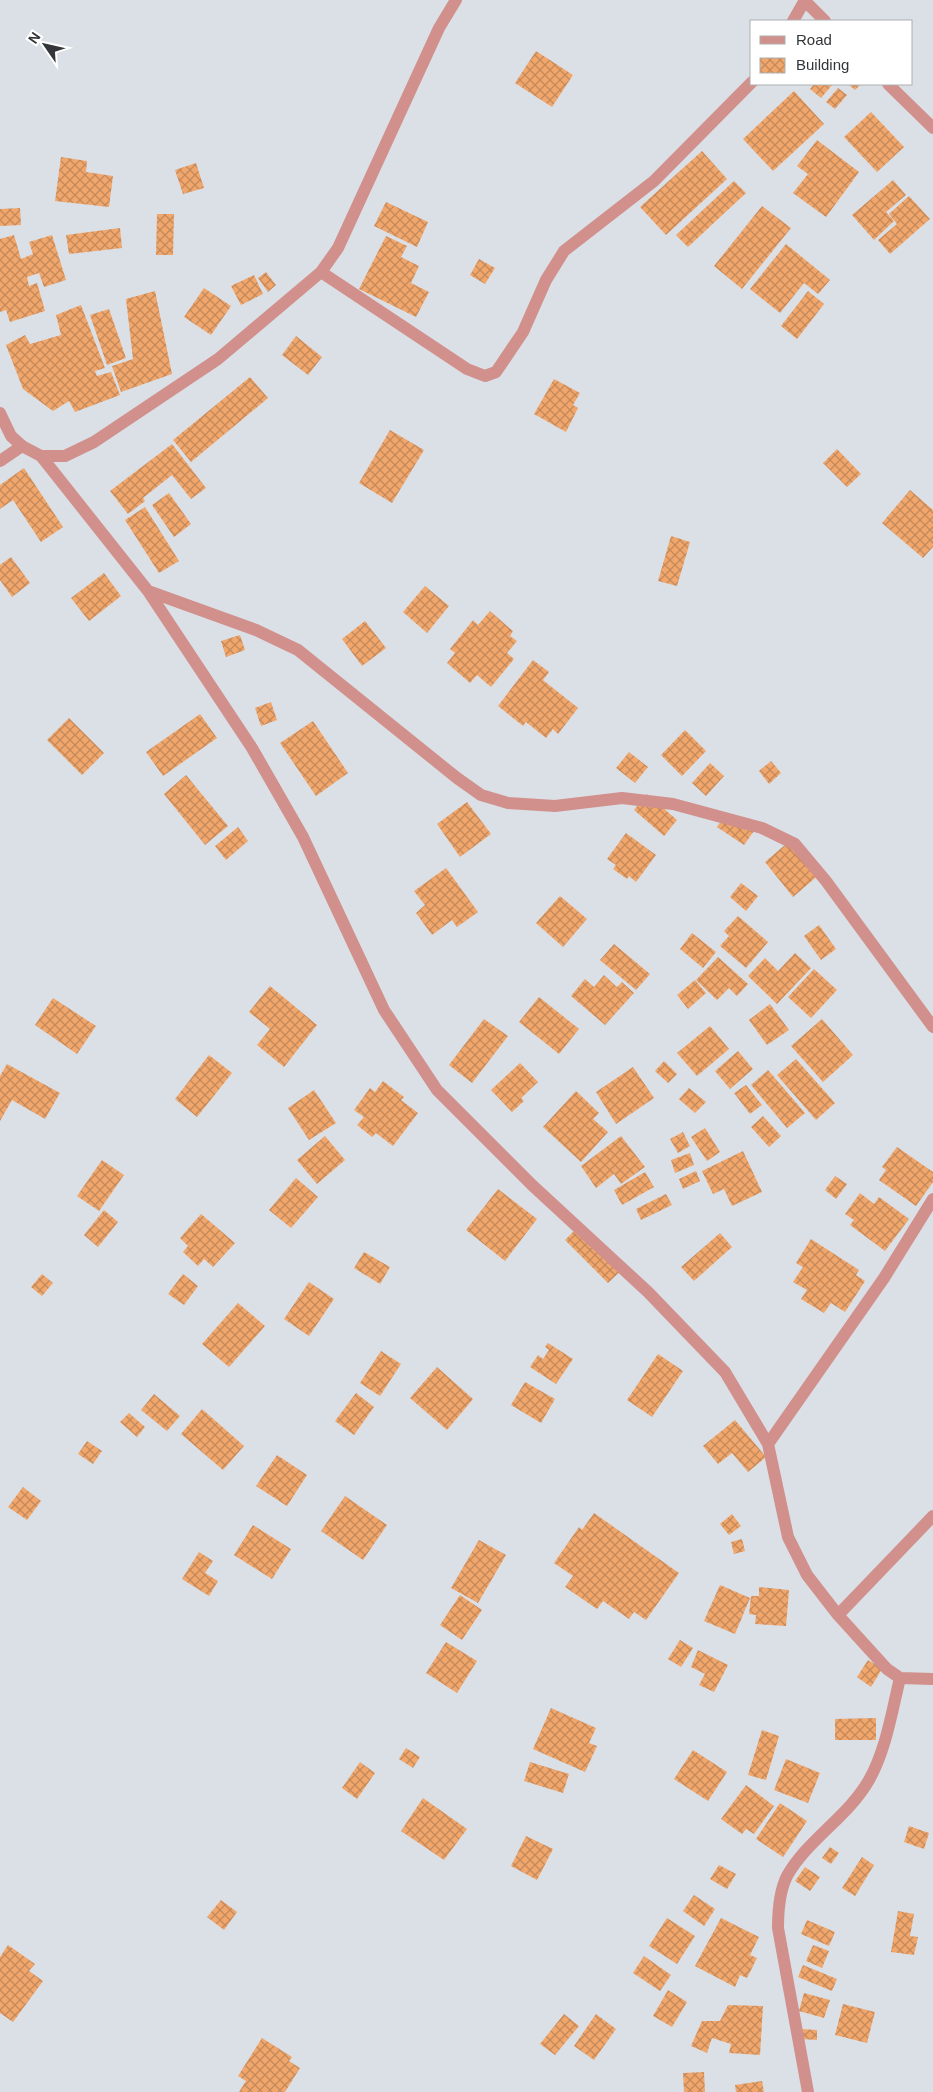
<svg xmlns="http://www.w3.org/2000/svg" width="933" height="2092" font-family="Helvetica,sans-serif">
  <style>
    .building { fill: url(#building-cross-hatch) }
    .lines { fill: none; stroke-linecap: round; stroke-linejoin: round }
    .minor { stroke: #d1908c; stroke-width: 12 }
    .tertiary { stroke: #d1908c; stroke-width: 12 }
  </style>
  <defs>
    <pattern id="building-cross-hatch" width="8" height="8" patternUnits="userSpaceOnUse" patternTransform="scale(1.25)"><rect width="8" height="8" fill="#f1a76c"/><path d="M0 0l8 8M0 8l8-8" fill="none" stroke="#c4895a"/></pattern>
  </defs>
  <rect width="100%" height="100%" fill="#dbe0e7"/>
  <path class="building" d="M 536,51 L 573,75 L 552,107 L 515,83 Z
    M 814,84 L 833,84 L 821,98 L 810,89 Z
    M 848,84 L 861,84 L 855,90 Z
    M 838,88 L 847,95 L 835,109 L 826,102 Z
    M 794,91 L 824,124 L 773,171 L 743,139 Z
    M 871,112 L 904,147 L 877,172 L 844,137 Z
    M 817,140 L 859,172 L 826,217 L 793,193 L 808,174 L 797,166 Z
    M 702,151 L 727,179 L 666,235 L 640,207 Z
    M 61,157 L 87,161 L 86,172 L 113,176 L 109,207 L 55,201 Z
    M 196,163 L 204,188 L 183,194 L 175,170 Z
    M 893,180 L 906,195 L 886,212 L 894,221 L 874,240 L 852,215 Z
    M 734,181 L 746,193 L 688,247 L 676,235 Z
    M 909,196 L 930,219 L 890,254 L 878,240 L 897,224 L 889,214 Z
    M 386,202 L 428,222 L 417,247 L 374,226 Z
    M 762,206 L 791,228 L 742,289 L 714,266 Z
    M 20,208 L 21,225 L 0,226 L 0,209 Z
    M 157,214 L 174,214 L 173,255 L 156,255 Z
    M 120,228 L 122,248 L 69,254 L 66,235 Z
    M 14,235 L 21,259 L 33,254 L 29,242 L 52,235 L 66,280 L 44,287 L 39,273 L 27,277 L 29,286 L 37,283 L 45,311 L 10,322 L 6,310 L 0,312 L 0,239 Z
    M 386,236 L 407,246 L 401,257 L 419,266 L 411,283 L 429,292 L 416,317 L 359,289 Z
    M 786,244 L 830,280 L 818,294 L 804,283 L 780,313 L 750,289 Z
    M 479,259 L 495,268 L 485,284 L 470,275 Z
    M 266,272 L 276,285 L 268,292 L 258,278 Z
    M 254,275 L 263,294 L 241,305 L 231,286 Z
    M 204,288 L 231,306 L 211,335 L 184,317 Z
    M 155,291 L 172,374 L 121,392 L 112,366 L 133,359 L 126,299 Z
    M 808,291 L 824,304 L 797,339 L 781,326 Z
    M 81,305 L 105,368 L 95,371 L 97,376 L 111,372 L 120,395 L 75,412 L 69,401 L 53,411 L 23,389 L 6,345 L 25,335 L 30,344 L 61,335 L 56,315 Z
    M 109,309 L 126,358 L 107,365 L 90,315 Z
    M 296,336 L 322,357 L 308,375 L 282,355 Z
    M 250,377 L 268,398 L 191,462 L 173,440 Z
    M 554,379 L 580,393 L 573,405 L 578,408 L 566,432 L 534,414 Z
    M 390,430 L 424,450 L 392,503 L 359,483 Z
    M 172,444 L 206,488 L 191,499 L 172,475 L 143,498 L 145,501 L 128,514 L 110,491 Z
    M 837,449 L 861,474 L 847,487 L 823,463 Z
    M 24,468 L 63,527 L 41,542 L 13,500 L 0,509 L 0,485 Z
    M 910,490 L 933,510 L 933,547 L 923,558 L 882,523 Z
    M 169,493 L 191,524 L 174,537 L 152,505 Z
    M 145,507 L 179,561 L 159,573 L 125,520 Z
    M 671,536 L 690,542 L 677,586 L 658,581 Z
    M 11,557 L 30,583 L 12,597 L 0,580 L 0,565 Z
    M 104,573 L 121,596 L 89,621 L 71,598 Z
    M 425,586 L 449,606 L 427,633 L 403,612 Z
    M 490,611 L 513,631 L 510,636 L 517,641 L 507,653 L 514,659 L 491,687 L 477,675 L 470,683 L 447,663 L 455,653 L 450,649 L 473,620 L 478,625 Z
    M 365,621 L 386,648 L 362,666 L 342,639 Z
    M 240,635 L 245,650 L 226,657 L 221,641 Z
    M 533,660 L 549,672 L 543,680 L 578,708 L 558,734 L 553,729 L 546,738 L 526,722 L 523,726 L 498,706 Z
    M 271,702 L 277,720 L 261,726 L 255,708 Z
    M 200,714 L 217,738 L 163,776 L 146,752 Z
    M 69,718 L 104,753 L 82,775 L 47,740 Z
    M 313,721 L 348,773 L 316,796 L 280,743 Z
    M 685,730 L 706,751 L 682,776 L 661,755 Z
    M 629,752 L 648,767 L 635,783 L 616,768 Z
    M 771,761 L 781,773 L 769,784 L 759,771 Z
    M 710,763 L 724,776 L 706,796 L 692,783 Z
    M 186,775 L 228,826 L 205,845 L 164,794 Z
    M 647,794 L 677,820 L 664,836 L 634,810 Z
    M 467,802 L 491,834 L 460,857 L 437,824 Z
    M 726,813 L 754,831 L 744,845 L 717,827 Z
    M 238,827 L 248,841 L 226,860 L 215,846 Z
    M 626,833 L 656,855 L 636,882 L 629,876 L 627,879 L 613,869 L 616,865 L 607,859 Z
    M 793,838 L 821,873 L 793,897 L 765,862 Z
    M 446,868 L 478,912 L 457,927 L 452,920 L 432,935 L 416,913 L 425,905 L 414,891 Z
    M 741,883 L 758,896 L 746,911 L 730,897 Z
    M 560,896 L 587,919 L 563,947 L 536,923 Z
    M 738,916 L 768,942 L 746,968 L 720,946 L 729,936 L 724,931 Z
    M 819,925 L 836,949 L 821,960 L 804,936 Z
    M 692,933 L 716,952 L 703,968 L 680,949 Z
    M 614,944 L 650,974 L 636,990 L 600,960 Z
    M 795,953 L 811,968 L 777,1004 L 748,976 L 765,958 L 778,971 Z
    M 718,957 L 748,984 L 737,996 L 729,988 L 717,1000 L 696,980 Z
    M 814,969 L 837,990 L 811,1018 L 788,997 Z
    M 604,975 L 617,987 L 622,982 L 634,993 L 605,1025 L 571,996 L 585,979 L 594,987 Z
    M 695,980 L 706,993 L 688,1009 L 677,995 Z
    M 270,986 L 317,1025 L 284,1067 L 257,1045 L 270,1029 L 249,1012 Z
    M 539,997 L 579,1029 L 559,1054 L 519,1022 Z
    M 53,998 L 96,1026 L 77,1054 L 35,1025 Z
    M 770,1004 L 789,1030 L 767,1045 L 749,1020 Z
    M 484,1019 L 508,1036 L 472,1083 L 449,1065 Z
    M 822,1019 L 853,1055 L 823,1082 L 791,1046 Z
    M 710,1026 L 729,1049 L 697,1076 L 677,1053 Z
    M 738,1051 L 753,1069 L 730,1089 L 715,1071 Z
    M 209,1055 L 232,1073 L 197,1117 L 175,1099 Z
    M 796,1059 L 835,1103 L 816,1120 L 777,1075 Z
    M 664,1061 L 677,1074 L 668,1083 L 655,1071 Z
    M 520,1063 L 538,1082 L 521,1098 L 524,1101 L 512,1112 L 491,1090 Z
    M 7,1064 L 60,1093 L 45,1119 L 12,1100 L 0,1121 L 0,1076 Z
    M 633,1067 L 654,1098 L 616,1124 L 596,1092 Z
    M 768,1070 L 805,1113 L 787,1128 L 751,1085 Z
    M 383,1081 L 404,1097 L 401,1100 L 418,1113 L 393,1146 L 376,1133 L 372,1137 L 357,1125 L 364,1117 L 354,1110 L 370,1088 L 375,1092 Z
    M 746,1085 L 762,1105 L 750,1114 L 734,1093 Z
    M 689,1088 L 706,1102 L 695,1113 L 679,1099 Z
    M 314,1090 L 336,1123 L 309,1140 L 288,1108 Z
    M 576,1091 L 599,1113 L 593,1119 L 608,1132 L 581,1162 L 543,1127 Z
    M 763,1116 L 781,1136 L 769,1147 L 751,1127 Z
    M 705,1128 L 720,1152 L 707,1161 L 691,1137 Z
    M 683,1132 L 690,1146 L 678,1153 L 670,1139 Z
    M 325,1136 L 345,1160 L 317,1184 L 297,1160 Z
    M 621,1136 L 645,1167 L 621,1184 L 614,1174 L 596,1188 L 581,1166 Z
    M 897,1147 L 933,1172 L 933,1182 L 916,1206 L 879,1180 L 886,1170 L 882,1167 Z
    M 743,1151 L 762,1192 L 732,1206 L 724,1189 L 713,1194 L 702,1171 Z
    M 690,1153 L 694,1165 L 675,1173 L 671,1160 Z
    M 102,1160 L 124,1175 L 99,1211 L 77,1196 Z
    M 696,1171 L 700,1181 L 683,1189 L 679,1179 Z
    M 645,1172 L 654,1187 L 622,1205 L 614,1190 Z
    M 835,1176 L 847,1184 L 836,1199 L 825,1190 Z
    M 296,1178 L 318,1197 L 291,1228 L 269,1210 Z
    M 498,1189 L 537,1219 L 505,1261 L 466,1230 Z
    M 860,1193 L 874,1204 L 879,1197 L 909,1219 L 885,1251 L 850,1225 L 854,1220 L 845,1214 Z
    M 666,1194 L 672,1205 L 641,1220 L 636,1209 Z
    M 104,1210 L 118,1222 L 98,1247 L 84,1235 Z
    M 201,1214 L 235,1243 L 213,1267 L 204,1259 L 198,1266 L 183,1252 L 188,1246 L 180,1238 Z
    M 581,1224 L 624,1268 L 608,1283 L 565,1240 Z
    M 720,1233 L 732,1247 L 694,1281 L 681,1267 Z
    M 811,1239 L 859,1270 L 856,1275 L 865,1281 L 845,1312 L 831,1303 L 824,1313 L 801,1299 L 807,1290 L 793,1282 L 803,1267 L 796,1263 Z
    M 364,1252 L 390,1267 L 380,1284 L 354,1268 Z
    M 42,1274 L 53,1283 L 42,1296 L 31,1287 Z
    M 183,1274 L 198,1286 L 184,1305 L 168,1294 Z
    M 309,1282 L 334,1299 L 309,1336 L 284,1319 Z
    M 238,1303 L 265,1326 L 229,1367 L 202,1344 Z
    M 548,1343 L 573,1359 L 556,1384 L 530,1367 L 538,1355 L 543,1359 L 549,1350 L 545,1347 Z
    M 381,1351 L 401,1364 L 380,1396 L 360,1383 Z
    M 658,1354 L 683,1371 L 652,1417 L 627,1400 Z
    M 437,1367 L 473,1399 L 447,1430 L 410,1398 Z
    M 525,1382 L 555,1399 L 541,1423 L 511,1405 Z
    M 356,1393 L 374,1407 L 354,1435 L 335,1421 Z
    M 154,1394 L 180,1416 L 167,1431 L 141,1410 Z
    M 202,1409 L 244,1446 L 223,1470 L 181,1434 Z
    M 129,1413 L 145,1427 L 137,1437 L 120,1422 Z
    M 735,1420 L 766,1457 L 748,1472 L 732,1453 L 718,1464 L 703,1446 Z
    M 87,1441 L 102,1451 L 93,1464 L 78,1454 Z
    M 277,1455 L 307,1475 L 287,1506 L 256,1486 Z
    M 23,1487 L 41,1501 L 27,1520 L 8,1507 Z
    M 345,1496 L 387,1525 L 363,1560 L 321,1531 Z
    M 594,1513 L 679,1573 L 646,1620 L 634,1612 L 629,1619 L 603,1601 L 597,1609 L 565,1587 L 573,1576 L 554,1563 L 579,1527 L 582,1530 Z
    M 732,1514 L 741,1526 L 729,1535 L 720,1524 Z
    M 253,1525 L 291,1549 L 272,1579 L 234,1555 Z
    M 742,1539 L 745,1551 L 734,1554 L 731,1542 Z
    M 479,1540 L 506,1555 L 478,1603 L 451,1588 Z
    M 199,1552 L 213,1561 L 205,1573 L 218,1581 L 209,1596 L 182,1579 Z
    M 720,1585 L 750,1598 L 735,1634 L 704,1621 Z
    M 759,1587 L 789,1590 L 786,1626 L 755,1624 L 756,1615 L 749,1614 L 751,1596 L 759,1596 Z
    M 460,1595 L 482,1610 L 462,1640 L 440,1625 Z
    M 680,1640 L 693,1648 L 681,1667 L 668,1659 Z
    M 446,1642 L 477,1661 L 457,1693 L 426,1673 Z
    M 698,1650 L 728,1665 L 714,1692 L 699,1685 L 705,1674 L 691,1667 Z
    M 868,1660 L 882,1669 L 871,1687 L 857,1677 Z
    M 551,1708 L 596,1728 L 589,1743 L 597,1746 L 585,1772 L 533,1749 Z
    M 876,1718 L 876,1740 L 835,1740 L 835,1719 Z
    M 762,1730 L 779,1736 L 766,1780 L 748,1775 Z
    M 406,1748 L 420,1757 L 413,1768 L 399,1759 Z
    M 693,1750 L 727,1772 L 708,1801 L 674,1779 Z
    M 786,1759 L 820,1773 L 808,1803 L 774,1790 Z
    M 360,1762 L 375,1773 L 357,1799 L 342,1788 Z
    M 530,1762 L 569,1774 L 563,1793 L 524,1781 Z
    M 746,1785 L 774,1806 L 754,1834 L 746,1829 L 742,1834 L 721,1819 Z
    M 423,1798 L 467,1829 L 444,1860 L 401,1831 Z
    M 780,1803 L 807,1821 L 783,1857 L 756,1839 Z
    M 909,1826 L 929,1833 L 924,1849 L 904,1842 Z
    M 526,1836 L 553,1849 L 537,1880 L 511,1866 Z
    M 830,1847 L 839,1853 L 831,1864 L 822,1858 Z
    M 862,1857 L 874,1865 L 855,1896 L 842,1888 Z
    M 719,1865 L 736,1874 L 727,1889 L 710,1879 Z
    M 805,1867 L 820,1877 L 810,1891 L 795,1881 Z
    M 694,1895 L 715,1909 L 704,1926 L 683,1911 Z
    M 221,1900 L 237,1912 L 224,1930 L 207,1917 Z
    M 898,1911 L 914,1914 L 910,1936 L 918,1937 L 914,1955 L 891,1952 Z
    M 667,1918 L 695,1936 L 677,1964 L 649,1946 Z
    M 721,1918 L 759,1937 L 750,1955 L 757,1958 L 747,1978 L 740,1975 L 735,1987 L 695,1966 Z
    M 807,1920 L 835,1932 L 829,1946 L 801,1934 Z
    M 8,1945 L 35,1964 L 29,1971 L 43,1981 L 13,2022 L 0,2013 L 0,1957 Z
    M 813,1945 L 829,1951 L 822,1968 L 806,1961 Z
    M 644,1956 L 671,1975 L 660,1991 L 633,1973 Z
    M 803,1965 L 837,1979 L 832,1991 L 798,1977 Z
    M 668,1990 L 687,2002 L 672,2027 L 653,2016 Z
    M 804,1993 L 830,2000 L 824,2018 L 799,2011 Z
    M 843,2004 L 875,2012 L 867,2043 L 835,2035 Z
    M 728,2005 L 763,2006 L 760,2055 L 729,2053 L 731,2044 L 712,2038 L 707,2053 L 691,2046 L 702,2021 L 720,2021 Z
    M 564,2014 L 579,2026 L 555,2055 L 540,2044 Z
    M 596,2014 L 616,2029 L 594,2060 L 574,2046 Z
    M 801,2029 L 817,2030 L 817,2040 L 801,2039 Z
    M 262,2038 L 292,2057 L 289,2061 L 300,2068 L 285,2092 L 239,2092 L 246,2081 L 238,2076 Z
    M 704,2072 L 705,2092 L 684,2092 L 683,2073 Z
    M 762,2081 L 764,2092 L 736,2092 L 735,2085 Z"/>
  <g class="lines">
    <path class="minor" d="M 805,1 L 825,21
      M 793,21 L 805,0
      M 888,84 L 933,128
      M 321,272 L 467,369 L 485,376 L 496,372 L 523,332 L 546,280 L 564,251 L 654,181 L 752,82
      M 41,456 L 148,591 L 252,748 L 303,837 L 384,1010 L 437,1090 L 532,1185 L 648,1292 L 725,1372 L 768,1444 L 788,1537 L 807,1575 L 838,1615 L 887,1669 L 900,1678 L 933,1679
      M 0,461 L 22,446
      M 148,591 L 256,630 L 298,650 L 457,778 L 481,795 L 508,803 L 555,806 L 622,798 L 673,804 L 762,828 L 795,844 L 826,881 L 933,1027
      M 768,1444 L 884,1278 L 933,1199
      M 838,1615 L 933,1516
      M 808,2092 L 778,1928 C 778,1911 779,1892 787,1876 C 808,1839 848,1817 869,1780 C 886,1750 892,1711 900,1678"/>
    <path class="tertiary" d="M 0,413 L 11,436 L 22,446 L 41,456 L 65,456 L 94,442 L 218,359 L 321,272 L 338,248 L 439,28 L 456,0"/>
  </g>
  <rect x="750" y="20" width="162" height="65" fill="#ffffff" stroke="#adaeaf"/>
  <rect x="760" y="36" width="25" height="8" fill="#d1908c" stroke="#adaeaf"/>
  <text x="796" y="45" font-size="15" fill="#333538">Road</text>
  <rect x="760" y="58" width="25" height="15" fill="url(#building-cross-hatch)" stroke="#adaeaf"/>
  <text x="796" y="70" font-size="15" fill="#333538">Building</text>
  <g transform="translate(45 45) rotate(304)" stroke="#ffffff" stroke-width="4" paint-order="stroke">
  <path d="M0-4L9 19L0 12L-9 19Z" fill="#333538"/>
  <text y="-8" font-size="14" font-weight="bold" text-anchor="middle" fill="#333538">N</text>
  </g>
</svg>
